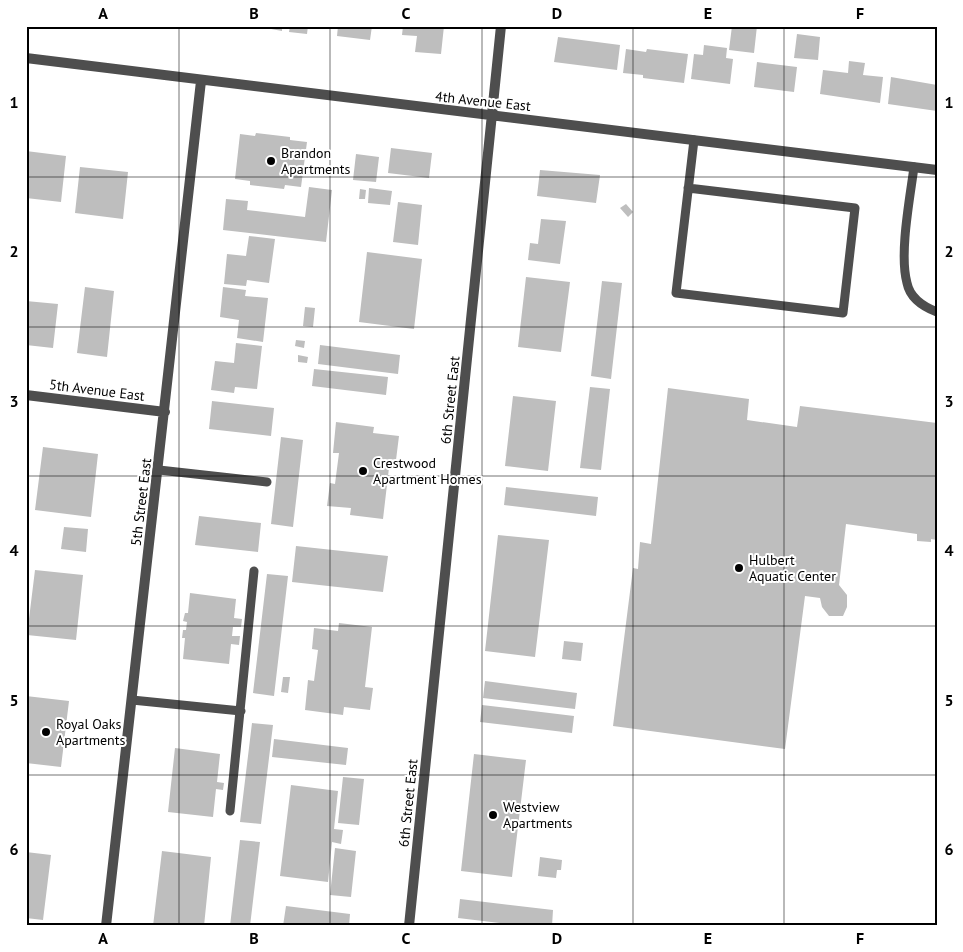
<svg xmlns="http://www.w3.org/2000/svg" width="963" height="952" font-family="'PT Sans',sans-serif">
  <style>
    .building { fill: #bebebe }
    .lines { fill: none; stroke-linecap: round; stroke-linejoin: round }
    .lane { stroke: #4e4e4e; stroke-width: 9 }
    .street { stroke: #4e4e4e; stroke-width: 10 }
    .grid { fill: none; stroke: #000; stroke-width: 1; stroke-opacity: 0.55 }
    .poi-dot { fill: #000; stroke: #fff; stroke-width: 2 }
    .labels { text-anchor: middle; stroke-width: 4; stroke-linejoin: round; paint-order: stroke }
    .street-label { font-size: 14px; fill: #000; stroke: #fff }
    .poi-label { font-size: 14px; fill: #000; stroke: #fff; text-anchor: start }
    .neatline { fill: none; stroke: #000; stroke-width: 2 }
    .grid-label { font-size: 16px; text-anchor: middle; font-weight: bold; fill: #000 }
  </style>
  <rect width="100%" height="100%" fill="#fff"/>
  <path class="building" d="M 255,26 L 282,26 L 282,31 Z
    M 290,26 L 308,26 L 307,34 L 289,32 Z
    M 338,26 L 372,26 L 370,40 L 337,36 Z
    M 403,26 L 444,26 L 441,54 L 415,52 L 417,36 L 402,35 Z
    M 732,26 L 757,26 L 754,53 L 729,50 Z
    M 797,34 L 820,37 L 818,60 L 794,58 Z
    M 558,37 L 620,45 L 617,70 L 554,62 Z
    M 704,45 L 727,48 L 726,58 L 733,59 L 730,84 L 691,79 L 694,54 L 703,55 Z
    M 626,49 L 646,52 L 647,49 L 688,54 L 684,83 L 643,78 L 643,75 L 623,73 Z
    M 849,61 L 865,63 L 863,75 L 883,77 L 880,103 L 820,94 L 823,70 L 848,73 Z
    M 757,62 L 797,67 L 794,92 L 754,87 Z
    M 891,77 L 937,85 L 937,111 L 888,104 Z
    M 256,133 L 290,137 L 290,140 L 307,142 L 301,187 L 285,185 L 284,189 L 250,185 L 250,181 L 235,179 L 240,134 L 255,136 Z
    M 391,148 L 432,153 L 429,178 L 388,173 Z
    M 26,151 L 66,156 L 61,202 L 26,198 Z
    M 356,154 L 379,157 L 376,182 L 353,180 Z
    M 80,167 L 128,172 L 123,219 L 75,213 Z
    M 540,170 L 600,175 L 596,203 L 537,196 Z
    M 309,187 L 332,190 L 326,242 L 223,230 L 226,199 L 248,201 L 247,210 L 305,217 Z
    M 369,188 L 392,191 L 390,205 L 368,203 Z
    M 360,189 L 366,190 L 365,199 L 359,199 Z
    M 398,202 L 422,205 L 418,245 L 393,242 Z
    M 626,204 L 633,212 L 628,217 L 620,208 Z
    M 541,219 L 566,221 L 560,264 L 528,260 L 530,243 L 538,244 Z
    M 249,236 L 275,239 L 269,283 L 247,280 L 246,286 L 224,284 L 227,254 L 246,256 Z
    M 367,252 L 422,259 L 414,329 L 359,322 Z
    M 526,277 L 570,282 L 561,352 L 518,347 Z
    M 602,281 L 622,283 L 611,379 L 591,376 Z
    M 85,287 L 114,291 L 107,357 L 77,353 Z
    M 223,287 L 246,290 L 245,296 L 268,298 L 263,342 L 237,338 L 239,320 L 220,317 Z
    M 26,301 L 58,304 L 53,348 L 26,345 Z
    M 305,307 L 315,308 L 313,327 L 303,326 Z
    M 296,340 L 305,341 L 304,348 L 295,346 Z
    M 236,343 L 262,346 L 257,389 L 235,387 L 234,393 L 211,390 L 215,361 L 234,363 Z
    M 320,345 L 400,355 L 398,374 L 318,364 Z
    M 298,355 L 308,357 L 307,363 L 298,362 Z
    M 314,369 L 388,377 L 386,395 L 312,386 Z
    M 590,387 L 610,389 L 601,470 L 580,468 Z
    M 668,388 L 749,399 L 747,420 L 797,427 L 800,406 L 937,423 L 937,540 L 931,539 L 931,542 L 917,541 L 917,534 L 846,524 L 839,585 L 847,595 L 847,607 L 843,616 L 829,616 L 822,607 L 820,598 L 805,596 L 785,749 L 613,726 L 633,568 L 638,569 L 640,542 L 651,544 Z
    M 513,396 L 556,401 L 548,471 L 505,466 Z
    M 212,401 L 274,408 L 271,436 L 209,429 Z
    M 336,422 L 374,427 L 373,433 L 399,436 L 396,460 L 390,459 L 383,519 L 350,515 L 351,508 L 327,506 L 330,483 L 335,484 L 339,453 L 333,453 Z
    M 281,437 L 303,440 L 293,527 L 271,524 Z
    M 43,447 L 98,454 L 91,517 L 35,510 Z
    M 506,487 L 598,497 L 596,516 L 504,505 Z
    M 199,516 L 261,523 L 258,552 L 195,545 Z
    M 64,527 L 88,529 L 86,552 L 61,549 Z
    M 498,535 L 549,540 L 535,657 L 485,651 Z
    M 296,546 L 388,556 L 383,592 L 292,582 Z
    M 35,570 L 83,575 L 76,640 L 27,635 Z
    M 267,574 L 288,576 L 274,696 L 253,693 Z
    M 190,593 L 236,599 L 234,618 L 242,619 L 241,627 L 233,627 L 232,636 L 240,636 L 239,645 L 231,644 L 229,664 L 183,659 L 185,638 L 182,638 L 183,630 L 186,630 L 187,622 L 183,621 L 185,613 L 188,613 Z
    M 339,623 L 372,627 L 365,687 L 373,688 L 370,710 L 344,707 L 343,715 L 305,710 L 308,680 L 314,681 L 318,650 L 312,649 L 314,628 L 338,631 Z
    M 564,641 L 583,643 L 581,661 L 562,659 Z
    M 283,677 L 290,677 L 288,693 L 281,692 Z
    M 485,681 L 577,693 L 575,709 L 483,698 Z
    M 26,696 L 69,701 L 61,767 L 26,763 Z
    M 482,705 L 574,716 L 572,733 L 480,722 Z
    M 252,723 L 273,725 L 261,824 L 240,822 Z
    M 274,739 L 348,748 L 346,765 L 272,757 Z
    M 175,748 L 220,754 L 217,782 L 224,783 L 223,790 L 216,789 L 213,817 L 168,812 Z
    M 474,754 L 526,760 L 512,877 L 461,871 Z
    M 343,777 L 364,779 L 359,825 L 338,823 Z
    M 291,785 L 338,791 L 334,829 L 343,830 L 341,844 L 332,842 L 328,882 L 280,876 Z
    M 240,840 L 260,842 L 250,926 L 230,926 Z
    M 335,848 L 356,851 L 351,897 L 330,895 Z
    M 162,851 L 211,857 L 204,926 L 153,926 Z
    M 26,852 L 51,855 L 43,920 L 26,918 Z
    M 540,857 L 562,860 L 561,870 L 557,870 L 556,878 L 538,876 Z
    M 460,899 L 553,910 L 552,926 L 524,926 L 458,918 Z
    M 286,906 L 350,914 L 349,926 L 283,926 Z"/>
  <g class="lines">
    <path class="lane" d="M 914,167 C 910,198 899,254 907,283 C 910,298 924,307 937,312
      M 688,188 L 855,208 L 843,313 L 676,293 L 694,140
      M 159,470 L 267,482
      M 132,700 L 241,711
      M 230,811 L 254,571"/>
    <path class="street" d="M 26,58 L 937,170
      M 26,395 L 165,412
      M 106,926 L 201,81
      M 409,926 L 501,26"/>
  </g>
  <path class="grid" d="M 179,26 L 179,926M 330,26 L 330,926M 482,26 L 482,926M 633,26 L 633,926M 784,26 L 784,926M 26,177 L 937,177M 26,327 L 937,327M 26,476 L 937,476M 26,626 L 937,626M 26,775 L 937,775"/>
  <g class="poi-dot">
    <circle cx="271" cy="161" r="5"/>
    <circle cx="363" cy="471" r="5"/>
    <circle cx="739" cy="568" r="5"/>
    <circle cx="46" cy="732" r="5"/>
    <circle cx="493" cy="815" r="5"/>
  </g>
  <g class="labels">
    <g class="street-label">
      <text transform="translate(483 101) rotate(6)" y="5">4th Avenue East</text>
      <text transform="translate(97 390) rotate(7)" y="5">5th Avenue East</text>
      <text transform="translate(450 400) rotate(-84)" y="5">6th Street East</text>
      <text transform="translate(141 502) rotate(-83)" y="5">5th Street East</text>
      <text transform="translate(408 803) rotate(-84)" y="5">6th Street East</text>
    </g>
    <g class="poi-label">
      <text x="281" y="158">Brandon<tspan x="281" dy="16">Apartments</tspan></text>
      <text x="373" y="468">Crestwood<tspan x="373" dy="16">Apartment Homes</tspan></text>
      <text x="749" y="565">Hulbert<tspan x="749" dy="16">Aquatic Center</tspan></text>
      <text x="56" y="729">Royal Oaks<tspan x="56" dy="16">Apartments</tspan></text>
      <text x="503" y="812">Westview<tspan x="503" dy="16">Apartments</tspan></text>
    </g>
  </g>
  <rect width="963" height="952" fill="none" stroke="#ffffff" stroke-width="55"/>
  <rect x="28" y="28" width="908" height="896" class="neatline"/>
  <g class="grid-label">
    <text x="103" y="19">A</text>
    <text x="254" y="19">B</text>
    <text x="406" y="19">C</text>
    <text x="557" y="19">D</text>
    <text x="708" y="19">E</text>
    <text x="860" y="19">F</text>
    <text x="14" y="108">1</text>
    <text x="949" y="108">1</text>
    <text x="14" y="257">2</text>
    <text x="949" y="257">2</text>
    <text x="14" y="407">3</text>
    <text x="949" y="407">3</text>
    <text x="14" y="556">4</text>
    <text x="949" y="556">4</text>
    <text x="14" y="706">5</text>
    <text x="949" y="706">5</text>
    <text x="14" y="855">6</text>
    <text x="949" y="855">6</text>
    <text x="103" y="944">A</text>
    <text x="254" y="944">B</text>
    <text x="406" y="944">C</text>
    <text x="557" y="944">D</text>
    <text x="708" y="944">E</text>
    <text x="860" y="944">F</text>
  </g>
</svg>
